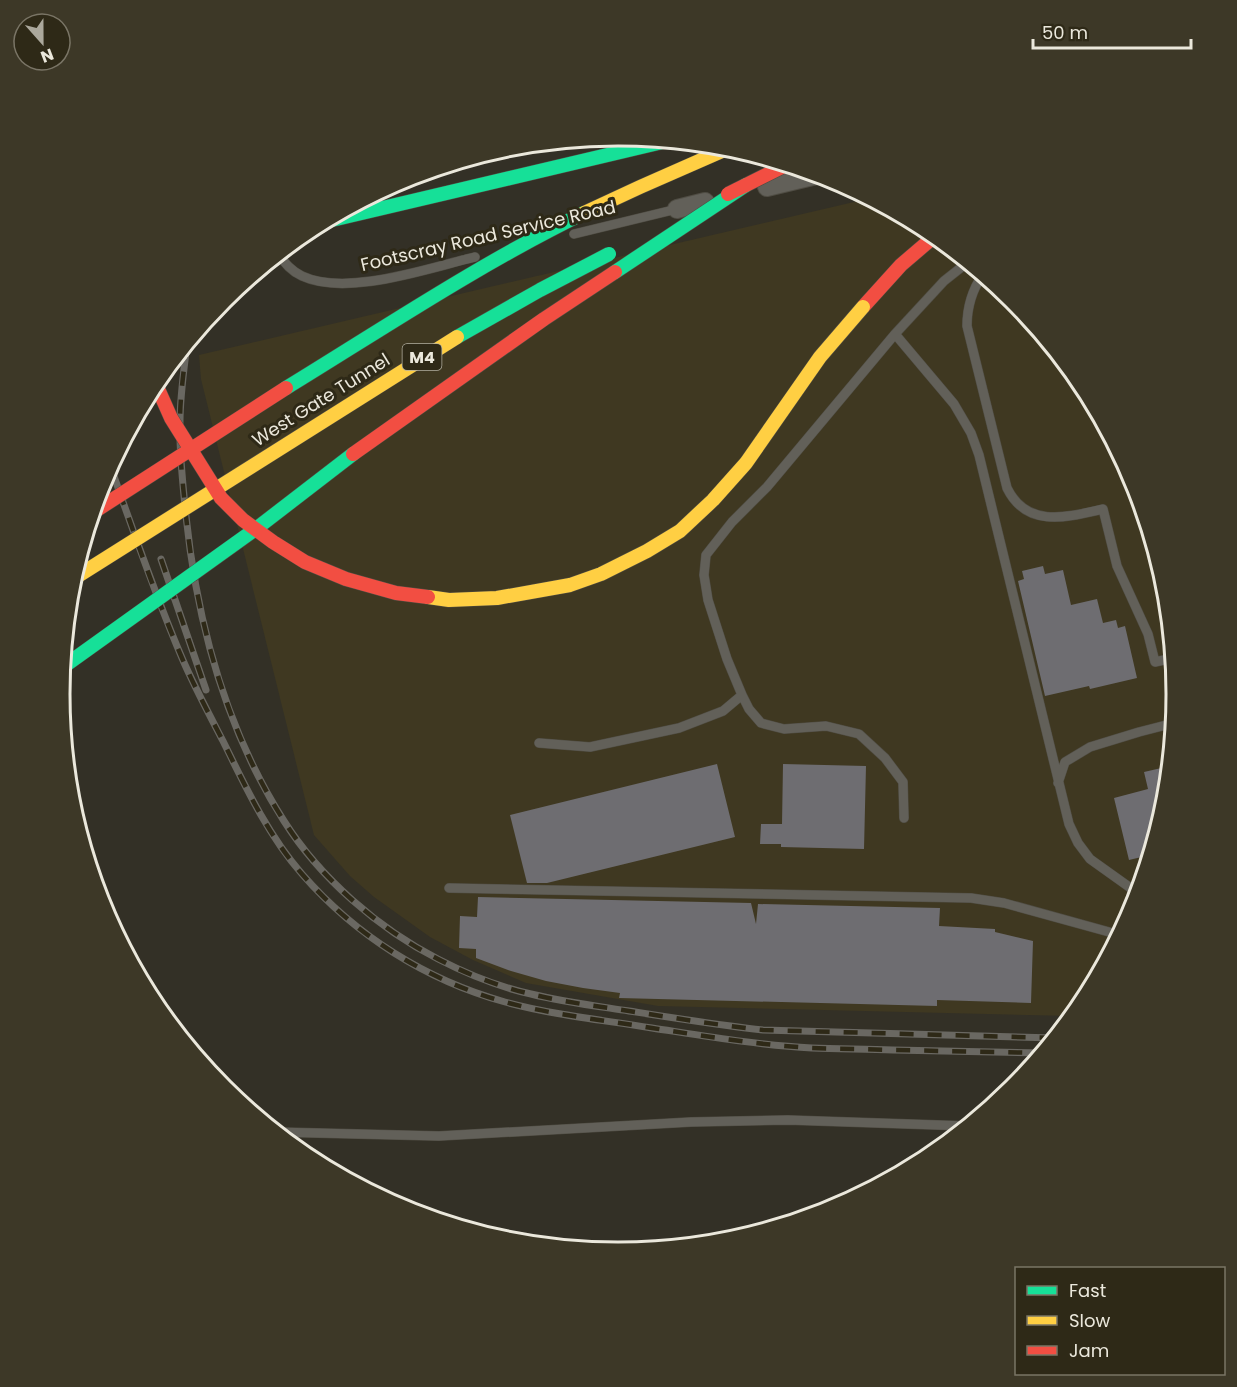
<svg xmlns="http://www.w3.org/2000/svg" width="1237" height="1387" font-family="Poppins,sans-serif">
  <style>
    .built { fill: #3f3821 }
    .building { fill: #6e6d71 }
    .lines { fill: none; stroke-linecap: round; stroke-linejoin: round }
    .lane-casing { stroke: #504d44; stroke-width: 10 }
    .street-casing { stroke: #504d44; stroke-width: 20 }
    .fast-casing { stroke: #504d44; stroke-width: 15 }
    .jam-casing { stroke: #504d44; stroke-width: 15 }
    .lane { stroke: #626059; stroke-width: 9 }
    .street { stroke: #626059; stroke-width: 18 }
    .fast { stroke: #16e098; stroke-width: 14 }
    .jam { stroke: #f24e42; stroke-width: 14 }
    .rail-casing { stroke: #6a6862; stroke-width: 7 }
    .rail { stroke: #2e2917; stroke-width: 4.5; stroke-dasharray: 14; stroke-linecap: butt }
    .fast-bridge-casing { stroke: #504d44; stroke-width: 15; stroke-linecap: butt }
    .slow-bridge-casing { stroke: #504d44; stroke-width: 15; stroke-linecap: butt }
    .jam-bridge-casing { stroke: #504d44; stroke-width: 15; stroke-linecap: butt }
    .fast-bridge { stroke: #16e098; stroke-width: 14 }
    .slow-bridge { stroke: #ffcf43; stroke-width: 14 }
    .jam-bridge { stroke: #f24e42; stroke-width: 14 }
    .labels { text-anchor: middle; stroke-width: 6; stroke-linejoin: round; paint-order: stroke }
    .shield { fill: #2e2917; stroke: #b2afa1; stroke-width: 1.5 }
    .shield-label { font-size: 16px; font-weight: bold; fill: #ebe8dc }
    .street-label { font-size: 18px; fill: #ebe8dc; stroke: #2e2917 }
    .rim { fill: none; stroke: #ebe8dc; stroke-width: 3 }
  </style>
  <rect width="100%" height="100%" fill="#333026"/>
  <path class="built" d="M 871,198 L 929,229 L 1014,299 L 1083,384 L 1135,480 L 1166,585 L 1177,694 L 1166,803 L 1134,908 L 1083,1004 L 1073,1016 L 658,1006 L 526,983 L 473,960 L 430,937 L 374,897 L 350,876 L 314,835 L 201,379 L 199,355 Z"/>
  <path class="building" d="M 1043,566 L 1045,574 L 1063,570 L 1071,605 L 1097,599 L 1103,623 L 1116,620 L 1118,628 L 1125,626 L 1137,678 L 1090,689 L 1089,686 L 1045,696 L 1018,581 L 1024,579 L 1022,571 Z
    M 717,764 L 735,837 L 547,883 L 527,883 L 510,815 Z
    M 783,764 L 866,766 L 864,849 L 781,847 L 781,844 L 760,844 L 761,824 L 782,824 Z
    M 1170,766 L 1166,803 L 1150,855 L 1129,860 L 1114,798 L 1148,789 L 1144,772 Z
    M 478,897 L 751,903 L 756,924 L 758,904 L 940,908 L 939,926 L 995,929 L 995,932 L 1033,941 L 1031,1003 L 937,1000 L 937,1006 L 619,998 L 620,993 L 583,988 L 546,981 L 511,971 L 476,958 L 476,949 L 459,948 L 460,916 L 477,917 Z"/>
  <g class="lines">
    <g class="lane-casing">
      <path id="lane" d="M 574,234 L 677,209
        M 278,254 C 285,263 291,271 302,276 C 347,297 428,268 475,257
        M 983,274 C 972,290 967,306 967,326 L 1007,488 C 1027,529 1068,517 1103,509 L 1117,566 L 1148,634 L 1155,662 L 1173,658
        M 895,334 L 954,404 L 971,433 L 979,455 L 1069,824 L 1078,843 L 1090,859 L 1139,894
        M 539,743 L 590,747 L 679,728 L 723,711 L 742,695
        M 1058,783 L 1065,762 L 1090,747 L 1139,732 L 1174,723
        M 904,818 L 903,782 L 885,758 L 859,734 L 826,726 L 784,729 L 761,723 L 749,709 L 742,695 L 727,659 L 708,600 L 704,575 L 706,555 L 732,522 L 767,487 L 895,334 L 944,281 L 968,262
        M 449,888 L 971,898 L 1004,903 L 1120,935
        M 276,1132 L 439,1136 L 691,1122 L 788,1120 L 968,1126"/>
    </g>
    <g class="street-casing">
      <path id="street" d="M 767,187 L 821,174
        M 677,209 L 705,202"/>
    </g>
    <g class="fast-casing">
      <path id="fast" d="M 319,223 L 671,140"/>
    </g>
    <g class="jam-casing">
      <path id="jam" d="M 863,307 L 901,265 L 936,235"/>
    </g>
    <use href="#lane" class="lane"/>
    <use href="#street" class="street"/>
    <use href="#fast" class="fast"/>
    <use href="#jam" class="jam"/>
    <g class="rail-casing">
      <path id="rail" d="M 187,344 C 184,369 180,396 180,422 C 179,453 183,485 186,516 C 197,622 226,730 284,821 C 320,878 379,929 438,959 C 467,974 499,987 531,994 C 563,1002 596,1006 629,1011 C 674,1018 718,1025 763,1030 L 1055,1038
        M 110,465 C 133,530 155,595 182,658 C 194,686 209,714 223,741 C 246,788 268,835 302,874 C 356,936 426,980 505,1002 C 553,1015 603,1020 652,1028 C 705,1036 758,1045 812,1048 C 839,1049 866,1049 893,1050 C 943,1051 993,1052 1042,1053
        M 161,559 L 206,690"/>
    </g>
    <use href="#rail" class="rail"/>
    <g class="fast-bridge-casing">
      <path id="fast-bridge" d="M 615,272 L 746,185
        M 457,337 L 540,290 L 609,254
        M 286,388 C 384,328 481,263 584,213
        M 63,667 L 257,528 L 353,454"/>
    </g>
    <g class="slow-bridge-casing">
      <path id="slow-bridge" d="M 584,213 L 640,187 L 731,147
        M 73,579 L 457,337
        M 428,597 L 449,600 L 497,598 L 570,585 L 601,574 L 647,551 L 680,531 L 713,500 L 746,463 L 820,357 L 863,307"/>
    </g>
    <g class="jam-bridge-casing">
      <path id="jam-bridge" d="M 728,194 L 788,164
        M 155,382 L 171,418 L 221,498 L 243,520 L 273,542 L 305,562 L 346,579 L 396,593 L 428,597
        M 353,454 L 544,319 L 615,272
        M 92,513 L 286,388"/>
    </g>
    <use href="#fast-bridge" class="fast-bridge"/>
    <use href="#slow-bridge" class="slow-bridge"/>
    <use href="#jam-bridge" class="jam-bridge"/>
  </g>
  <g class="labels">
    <rect class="shield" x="402.5" y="344" width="39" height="26" rx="4.5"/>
    <g class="shield-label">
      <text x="422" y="363">M4</text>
    </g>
    <g class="street-label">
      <text transform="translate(488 236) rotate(-13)" y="6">Footscray Road Service Road</text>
      <text transform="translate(321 400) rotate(-32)" y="6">West Gate Tunnel</text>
    </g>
  </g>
  <path d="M0 0H1237V1387H0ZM70 694a548 548 0 1 1 1096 0a548 548 0 1 1-1096 0Z" fill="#3d3827" fill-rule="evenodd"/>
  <path class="rim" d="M70 694a548 548 0 1 1 1096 0a548 548 0 1 1-1096 0Z"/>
  <rect x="1015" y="1267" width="210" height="108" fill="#2e2917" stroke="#7a7566" stroke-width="1.5"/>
  <rect x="1027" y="1286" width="30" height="9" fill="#16e098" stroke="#7a7566" stroke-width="1.5"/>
  <text x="1069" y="1297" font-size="18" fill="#ebe8dc">Fast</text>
  <rect x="1027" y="1316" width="30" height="9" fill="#ffcf43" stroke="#7a7566" stroke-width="1.5"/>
  <text x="1069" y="1327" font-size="18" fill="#ebe8dc">Slow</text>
  <rect x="1027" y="1346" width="30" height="9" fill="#f24e42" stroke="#7a7566" stroke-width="1.5"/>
  <text x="1069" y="1357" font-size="18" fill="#ebe8dc">Jam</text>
  <g transform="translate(42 42) rotate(159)"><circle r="28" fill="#2e2917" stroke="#7a7566" stroke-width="1.5"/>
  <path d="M0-4.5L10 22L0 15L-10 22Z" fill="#aba89c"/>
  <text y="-9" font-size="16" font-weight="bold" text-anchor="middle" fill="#ebe8dc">N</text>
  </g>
  <path d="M1033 39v9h158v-9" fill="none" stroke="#ebe8dc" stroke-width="3"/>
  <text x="1042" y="39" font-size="18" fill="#ebe8dc" stroke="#2e2917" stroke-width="4.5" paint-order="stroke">50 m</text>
</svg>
